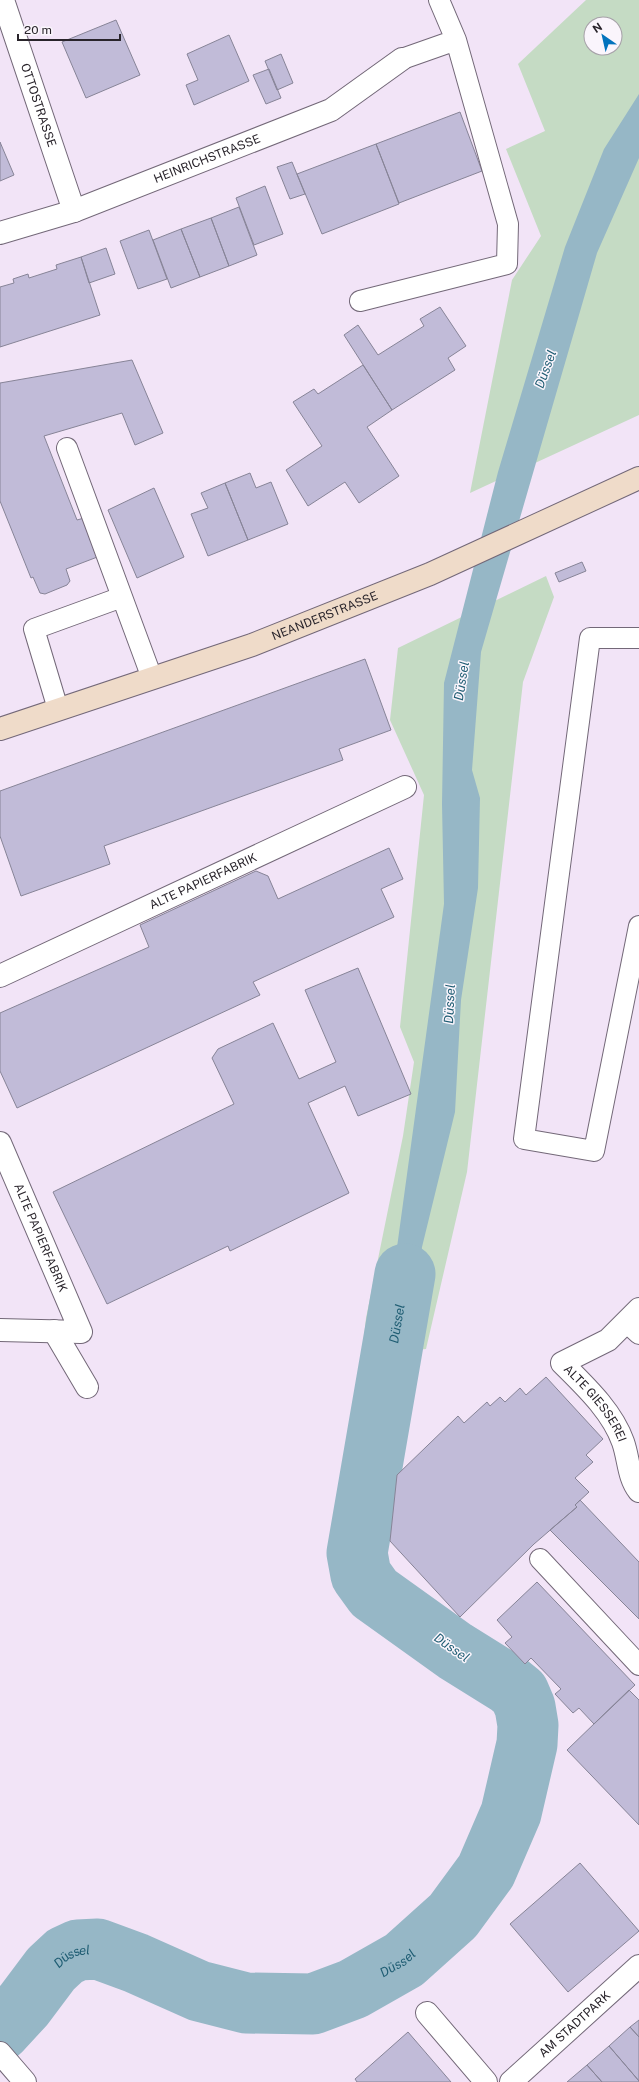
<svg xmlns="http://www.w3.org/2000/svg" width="639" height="2082" font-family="'Public Sans',sans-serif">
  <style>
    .green { fill: #c5dbc4; fill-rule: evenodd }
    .water { fill: #96b7c6 }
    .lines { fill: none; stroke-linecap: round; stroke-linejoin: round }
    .river { stroke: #96b7c6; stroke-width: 61 }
    .building { fill: #c1bbd8; stroke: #878497 }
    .lane-casing { stroke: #736878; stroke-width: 22 }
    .street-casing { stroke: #736878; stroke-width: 24 }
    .secondary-casing { stroke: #736878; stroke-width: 24 }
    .lane { stroke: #fff; stroke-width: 20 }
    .street { stroke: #fff; stroke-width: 22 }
    .secondary { stroke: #efdbc9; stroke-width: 22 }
    .labels { text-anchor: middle; stroke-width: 3; stroke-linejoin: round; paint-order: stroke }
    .street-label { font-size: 12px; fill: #29242b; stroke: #faf5fc }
    .water-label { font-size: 13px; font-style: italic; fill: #1f5d73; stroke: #faf5fc }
  </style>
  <rect width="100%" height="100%" fill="#f2e4f7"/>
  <path class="green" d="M 586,0 L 639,0 L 639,415 L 470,493 L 512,280 L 541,236 L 506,149 L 545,131 L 518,64 ZM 591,24 L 615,24 L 615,48 L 591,48 Z
    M 546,576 L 554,597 L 523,682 L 467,1172 L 426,1349 L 362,1355 L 366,1318 L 403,1136 L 414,1062 L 400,1027 L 424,795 L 390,720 L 398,648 Z"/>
  <path class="water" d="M 639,94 L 639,158 L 597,253 L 481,652 L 472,770 L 480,798 L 478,888 L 461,1000 L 455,1112 L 422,1247 L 405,1358 L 382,1357 L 444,904 L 442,804 L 444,683 L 498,472 L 565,247 L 604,149 Z"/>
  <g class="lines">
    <path class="river" id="s1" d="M 0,2031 L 24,2005 L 51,1969 L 65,1956 L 78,1950 L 98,1949 L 136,1963 L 199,1991 L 246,2003 L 313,2004 L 353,1989 L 404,1960 L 453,1916 L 486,1871 L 511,1813 L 527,1744 L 528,1725 L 525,1707 L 519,1693 L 508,1684 L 455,1651 L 374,1593 L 361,1575 L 357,1553 L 405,1274"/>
  </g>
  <path class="building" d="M 116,20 L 140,75 L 86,98 L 62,42 Z
    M 229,35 L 249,81 L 194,105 L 186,85 L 198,80 L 187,54 Z
    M 281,54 L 293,83 L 277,90 L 265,61 Z
    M 269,69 L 281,98 L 266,104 L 253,75 Z
    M 460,112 L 482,171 L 399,203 L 376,144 Z
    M 0,142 L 14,175 L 0,181 Z
    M 376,144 L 399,204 L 322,234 L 297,174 Z
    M 292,162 L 305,194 L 290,199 L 277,167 Z
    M 265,186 L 283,234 L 254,245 L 236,198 Z
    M 239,207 L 257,255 L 229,266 L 211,218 Z
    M 211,218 L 229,266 L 200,277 L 181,229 Z
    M 181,229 L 200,277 L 171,288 L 153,240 Z
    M 149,230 L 167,279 L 138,289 L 120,241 Z
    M 106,248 L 115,274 L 89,283 L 81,257 Z
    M 81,257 L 100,315 L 0,347 L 0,287 L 14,283 L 13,279 L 28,274 L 29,278 L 57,269 L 56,265 Z
    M 440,307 L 466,346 L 448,358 L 455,370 L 392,410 L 344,335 L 358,325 L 378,355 L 424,326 L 420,319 Z
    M 132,360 L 163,433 L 135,445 L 122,413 L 44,436 L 77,520 L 84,518 L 100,556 L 66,569 L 70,581 L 67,585 L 45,594 L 40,593 L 33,577 L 31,578 L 0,501 L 0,383 Z
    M 363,365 L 392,410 L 367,427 L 399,476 L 359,503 L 345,482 L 308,506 L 286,470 L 322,446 L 293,402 L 314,389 L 318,394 Z
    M 250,473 L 256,488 L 271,482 L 288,524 L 248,540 L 225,483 Z
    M 225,483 L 248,540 L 208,556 L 191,514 L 208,508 L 201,493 Z
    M 154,488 L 184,557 L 137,578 L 108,510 Z
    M 582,562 L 586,571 L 559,582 L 555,573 Z
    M 365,659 L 391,730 L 339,749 L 343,760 L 104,846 L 110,864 L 21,896 L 0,836 L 0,791 Z
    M 389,848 L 403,879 L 381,889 L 394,917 L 253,982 L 260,995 L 17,1108 L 0,1071 L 0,1013 L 149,947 L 140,925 L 256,871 L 268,876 L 278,899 Z
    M 358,968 L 411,1094 L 358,1116 L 345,1086 L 308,1103 L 349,1193 L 230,1251 L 228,1246 L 107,1304 L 53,1192 L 234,1104 L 212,1058 L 218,1049 L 273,1023 L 299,1079 L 336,1062 L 305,990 Z
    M 546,1377 L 603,1439 L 586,1455 L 593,1462 L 575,1478 L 589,1492 L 575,1505 L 577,1507 L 534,1544 L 460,1617 L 390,1541 L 397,1475 L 458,1416 L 464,1423 L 487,1402 L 490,1406 L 500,1397 L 505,1402 L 520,1388 L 526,1395 Z
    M 580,1500 L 639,1562 L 639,1619 L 550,1530 L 577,1507 L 575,1505 Z
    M 537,1582 L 635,1685 L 594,1724 L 579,1708 L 573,1713 L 555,1694 L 561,1689 L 531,1658 L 525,1664 L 505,1643 L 512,1637 L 497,1620 Z
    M 629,1690 L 639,1700 L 639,1825 L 567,1750 Z
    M 580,1863 L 639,1931 L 568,1992 L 510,1924 Z
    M 639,2020 L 639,2037 L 630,2027 Z
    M 630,2027 L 639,2037 L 639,2081 L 609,2046 Z
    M 408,2032 L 451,2082 L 357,2082 L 355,2079 Z
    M 609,2046 L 639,2081 L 639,2082 L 602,2082 L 587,2065 Z
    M 587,2065 L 602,2082 L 567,2082 Z"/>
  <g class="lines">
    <g class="lane-casing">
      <path id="lane" d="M 439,0 L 456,40
        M 360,301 L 507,264 L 508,224 L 456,40 L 402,59
        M 67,448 L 152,678
        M 639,638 L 590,638 L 524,1139 L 594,1151 L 639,926
        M 58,709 L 34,629 L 122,597
        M 626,1322 L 639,1334
        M 540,1559 L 639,1665"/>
    </g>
    <g class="street-casing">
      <g id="street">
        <path id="s2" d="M 3,0 L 74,211"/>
        <path id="s3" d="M 0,233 L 74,211 L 331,110 L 402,59"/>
        <path id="s4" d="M 0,976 L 405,787"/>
        <path id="s5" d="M 0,1143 L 81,1332 L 0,1330"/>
        <path id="s6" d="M 639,1309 L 608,1340 L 562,1363 C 585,1386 612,1411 623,1442 C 629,1459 628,1477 639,1491"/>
        <path d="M 54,1331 L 87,1387"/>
        <path d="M 427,2013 L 486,2082"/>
        <path d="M 0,2053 L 25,2082"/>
        <path id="s7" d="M 511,2082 L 639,1966"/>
      </g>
    </g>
    <g class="secondary-casing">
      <g id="secondary">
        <path id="s8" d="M 0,729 L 252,645 L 430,574 L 639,478"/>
      </g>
    </g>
    <use href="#lane" class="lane"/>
    <use href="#street" class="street"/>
    <use href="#secondary" class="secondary"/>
  </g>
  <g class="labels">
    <g class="street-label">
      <text dy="4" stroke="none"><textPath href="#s2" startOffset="111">OTTOSTRASSE</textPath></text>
      <text dy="4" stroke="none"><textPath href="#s3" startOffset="220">HEINRICHSTRASSE</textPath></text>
      <text dy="4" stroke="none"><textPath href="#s8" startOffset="344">NEANDERSTRASSE</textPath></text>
      <text dy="4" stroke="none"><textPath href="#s4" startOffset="224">ALTE PAPIERFABRIK</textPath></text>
      <text dy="4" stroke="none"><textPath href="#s5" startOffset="103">ALTE PAPIERFABRIK</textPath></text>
      <text dy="4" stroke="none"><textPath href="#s6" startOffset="148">ALTE GIESSEREI</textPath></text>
      <text dy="4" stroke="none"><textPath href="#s7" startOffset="86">AM STADTPARK</textPath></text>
    </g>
    <g class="water-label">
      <text transform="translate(545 369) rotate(-70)" y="5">Düssel</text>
      <text transform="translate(461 681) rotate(-81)" y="5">Düssel</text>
      <text transform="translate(449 1004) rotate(-87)" y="5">Düssel</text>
      <text dy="5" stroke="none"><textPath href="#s1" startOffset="1222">Düssel</textPath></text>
      <text transform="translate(452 1647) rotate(35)" y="5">Düssel</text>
      <text dy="5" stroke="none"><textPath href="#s1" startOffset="106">Düssel</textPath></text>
      <text dy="5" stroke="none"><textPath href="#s1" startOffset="453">Düssel</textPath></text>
    </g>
  </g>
  <g transform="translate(603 36) rotate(326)"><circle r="19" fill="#faf5fc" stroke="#a6a1a8"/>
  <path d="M0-3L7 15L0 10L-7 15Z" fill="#0273bd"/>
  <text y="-6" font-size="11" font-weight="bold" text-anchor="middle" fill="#29242b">N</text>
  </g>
  <path d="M18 34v6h102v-6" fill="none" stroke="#29242b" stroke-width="2"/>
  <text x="24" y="34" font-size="12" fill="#29242b" stroke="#faf5fc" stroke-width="3" paint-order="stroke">20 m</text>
</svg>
